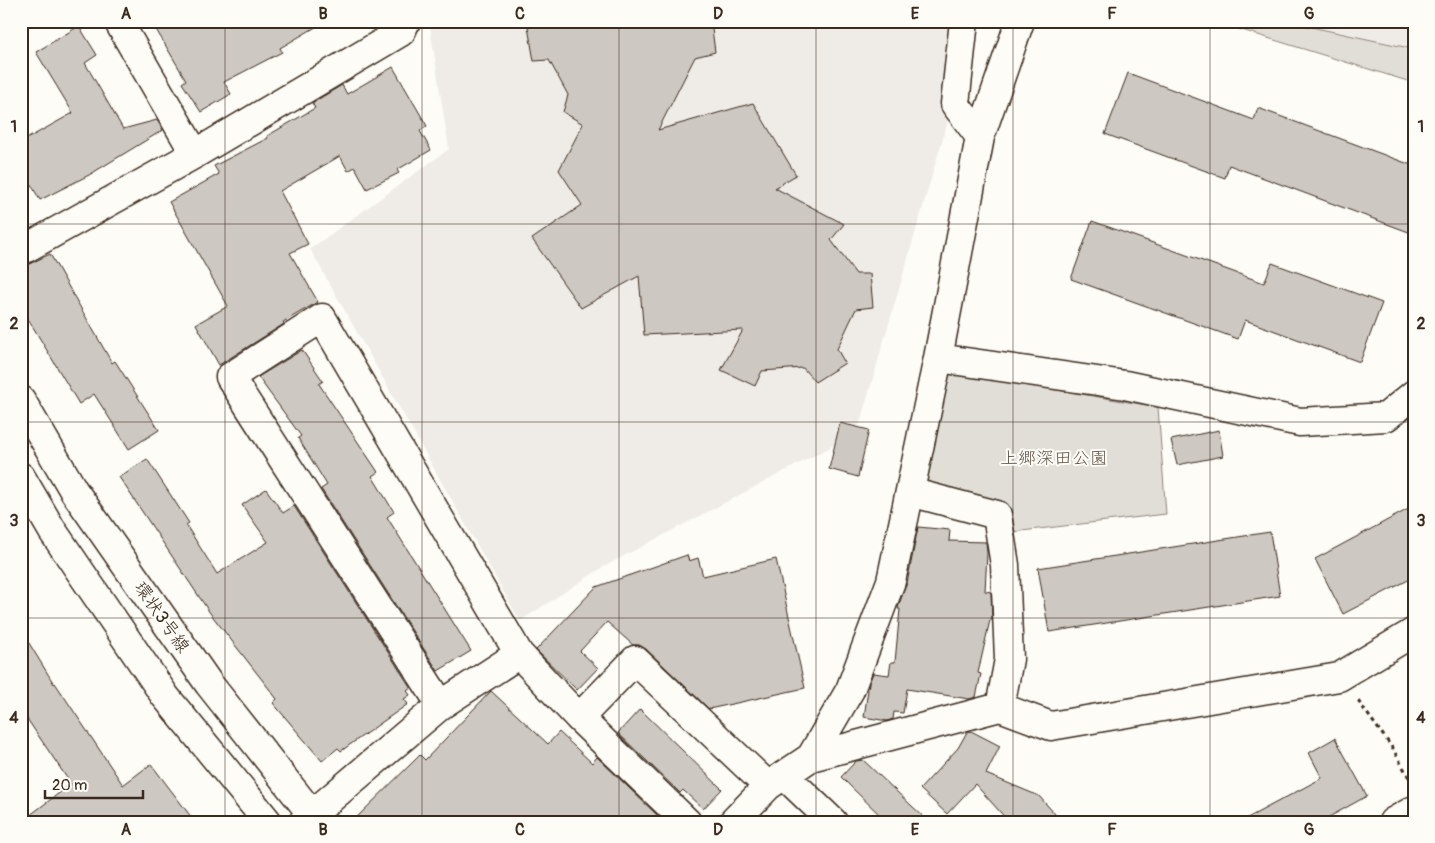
<svg xmlns="http://www.w3.org/2000/svg" width="1435" height="843" font-family="Pangolin,'Klee One',sans-serif">
  <style>
    .built { fill: #efece7 }
    .green { fill: #e1ded7; stroke: #8e847a }
    .building { fill: #cdc8c2; stroke: #3b2a1e }
    .lines { fill: none; stroke-linecap: round; stroke-linejoin: round }
    .minor-casing { stroke: #3b2a1e; stroke-width: 31 }
    .path { stroke: #3b2a1e; stroke-width: 3; stroke-dasharray: 4 4; stroke-linecap: butt }
    .minor { stroke: #fdfcf7; stroke-width: 28 }
    .grid { fill: none; stroke: #3b2a1e; stroke-width: 1; stroke-opacity: 0.55 }
    .labels { text-anchor: middle; stroke-width: 4; stroke-linejoin: round; paint-order: stroke }
    .park-label { font-size: 18px; fill: #64574c; stroke: #fdfcf7 }
    .street-label { font-size: 18px; fill: #3b2a1e; stroke: #fdfcf7 }
    .neatline { fill: none; stroke: #3b2a1e; stroke-width: 2 }
    .grid-label { font-size: 16px; text-anchor: middle; font-weight: bold; fill: #3b2a1e }
  </style>
  <rect width="100%" height="100%" fill="#fdfcf7"/>
  <filter id="ink" filterUnits="userSpaceOnUse"><feTurbulence type="fractalNoise" baseFrequency=".02" numOctaves="2"/><feDisplacementMap in="SourceGraphic" scale="10" xChannelSelector="R" yChannelSelector="G"/><feConvolveMatrix kernelMatrix="1 2 1 2 8 2 1 2 1" color-interpolation-filters="sRGB"/></filter>
  <g filter="url(#ink)">
    <path class="built" d="M 429,21 L 977,21 L 857,433 L 603,567 L 520,621 L 310,249 L 449,149 Z
      M 1283,21 L 1414,21 L 1414,49 Z"/>
    <path class="green" d="M 1234,21 L 1283,21 L 1414,49 L 1414,83 L 1232,27 Z
      M 950,372 L 1158,407 L 1166,514 L 1013,532 L 925,484 Z"/>
    <path class="building" d="M 151,21 L 326,21 L 280,48 L 282,52 L 224,82 L 231,94 L 201,112 L 182,83 L 186,80 Z
      M 552,21 L 711,21 L 715,52 L 695,57 L 658,130 L 753,103 L 796,175 L 775,188 L 844,224 L 831,240 L 856,274 L 870,274 L 873,307 L 856,309 L 837,349 L 845,363 L 815,382 L 803,368 L 762,371 L 755,386 L 721,370 L 743,330 L 644,335 L 639,276 L 581,308 L 532,239 L 582,205 L 559,170 L 583,124 L 563,112 L 568,95 L 549,60 L 534,61 L 528,27 Z
      M 79,26 L 97,55 L 85,63 L 123,129 L 157,120 L 163,130 L 89,175 L 40,200 L 21,167 L 21,142 L 73,113 L 36,52 Z
      M 393,67 L 427,126 L 420,131 L 431,150 L 397,170 L 399,173 L 367,189 L 355,167 L 348,171 L 340,156 L 280,191 L 308,244 L 290,253 L 318,302 L 283,322 L 284,324 L 219,365 L 196,324 L 228,306 L 169,202 L 219,174 L 214,166 L 268,138 L 267,136 L 315,108 L 312,103 L 342,85 L 347,94 Z
      M 1128,73 L 1254,120 L 1258,108 L 1414,166 L 1414,234 L 1229,165 L 1225,178 L 1105,134 Z
      M 1092,221 L 1264,283 L 1272,263 L 1382,303 L 1360,362 L 1245,320 L 1238,339 L 1071,279 Z
      M 50,254 L 112,363 L 115,361 L 159,430 L 129,449 L 94,394 L 79,404 L 21,307 L 21,268 Z
      M 302,350 L 323,381 L 319,384 L 378,472 L 372,476 L 394,512 L 387,517 L 471,651 L 438,671 L 321,489 L 327,485 L 298,438 L 301,436 L 258,377 Z
      M 840,423 L 869,430 L 858,477 L 829,469 Z
      M 1219,430 L 1223,456 L 1177,465 L 1171,440 Z
      M 147,459 L 189,523 L 186,525 L 217,574 L 268,542 L 242,505 L 266,489 L 283,513 L 294,506 L 411,688 L 407,691 L 410,695 L 404,699 L 408,704 L 341,751 L 338,748 L 322,761 L 273,703 L 277,699 L 210,613 L 119,477 Z
      M 1414,506 L 1414,577 L 1343,614 L 1315,559 Z
      M 918,527 L 950,530 L 949,541 L 986,542 L 987,553 L 985,591 L 991,592 L 992,620 L 990,620 L 978,673 L 981,674 L 976,697 L 969,699 L 907,689 L 903,713 L 894,712 L 893,719 L 887,721 L 864,717 L 869,683 L 873,673 L 889,675 L 891,662 L 895,662 L 900,609 L 898,609 L 899,604 L 907,583 Z
      M 1270,532 L 1280,596 L 1049,632 L 1038,568 Z
      M 687,555 L 689,561 L 698,558 L 703,576 L 776,559 L 805,688 L 709,709 L 646,649 L 639,645 L 633,645 L 607,622 L 580,651 L 598,668 L 577,690 L 536,650 L 596,587 Z
      M 21,630 L 54,684 L 55,683 L 123,785 L 151,764 L 195,822 L 21,822 L 71,784 L 21,710 Z
      M 491,691 L 548,744 L 559,732 L 592,763 L 597,757 L 658,816 L 652,822 L 352,822 L 420,755 L 425,760 Z
      M 640,709 L 722,789 L 703,809 L 683,790 L 680,793 L 618,733 Z
      M 971,731 L 1000,746 L 986,774 L 1039,796 L 1062,822 L 1009,822 L 975,784 L 947,814 L 920,789 L 958,748 L 967,732 Z
      M 1335,738 L 1367,796 L 1320,822 L 1240,822 L 1322,778 L 1309,753 Z
      M 863,760 L 929,822 L 887,822 L 841,777 L 856,761 Z"/>
    <g class="lines">
      <g class="minor-casing">
        <path id="minor" d="M 118,21 L 195,154
          M 964,21 L 955,104 L 980,137
          M 21,251 L 195,154 L 401,32 L 406,21
          M 938,358 L 980,137 L 1020,21
          M 21,400 L 74,491 L 209,684 L 318,822
          M 21,477 L 52,530 L 165,696 L 268,822
          M 910,492 L 997,515 L 1005,565 L 1009,659 L 1000,707
          M 441,705 L 230,377 L 322,318 L 519,654
          M 579,718 L 635,660 L 768,786
          M 811,757 L 1000,707 L 1051,726 L 1339,677 L 1414,632
          M 784,775 L 833,822
          M 303,822 L 441,705 L 519,654 L 579,718 L 687,822
          M 733,822 L 768,786 L 811,757 L 850,690 L 891,581 L 938,358 L 1125,385 L 1300,422 L 1386,417 L 1414,394
          M 1393,822 L 1414,810"/>
      </g>
      <path class="path" d="M 1358,701 L 1391,746 L 1411,781"/>
      <use href="#minor" class="minor"/>
    </g>
  </g>
  <path class="grid" d="M 225,21 L 225,822M 422,21 L 422,822M 619,21 L 619,822M 816,21 L 816,822M 1013,21 L 1013,822M 1210,21 L 1210,822M 21,224 L 1414,224M 21,422 L 1414,422M 21,618 L 1414,618"/>
  <g class="labels">
    <g class="park-label">
      <text x="1054" y="464">上郷深田公園</text>
    </g>
    <g class="street-label">
      <text transform="translate(162 617) rotate(55)" y="6">環状3号線</text>
    </g>
  </g>
  <rect width="1435" height="843" fill="none" stroke="#fdfcf7" stroke-width="55"/>
  <path d="M45 790v8h98v-8" fill="none" stroke="#3b2a1e" stroke-width="2.5"/>
  <text x="52" y="790" font-size="15" fill="#3b2a1e" stroke="#fdfcf7" stroke-width="4" paint-order="stroke">20 m</text>
  <rect x="28" y="28" width="1380" height="788" class="neatline"/>
  <g class="grid-label">
    <text x="126" y="19">A</text>
    <text x="323" y="19">B</text>
    <text x="520" y="19">C</text>
    <text x="718" y="19">D</text>
    <text x="915" y="19">E</text>
    <text x="1112" y="19">F</text>
    <text x="1309" y="19">G</text>
    <text x="14" y="132">1</text>
    <text x="1421" y="132">1</text>
    <text x="14" y="329">2</text>
    <text x="1421" y="329">2</text>
    <text x="14" y="526">3</text>
    <text x="1421" y="526">3</text>
    <text x="14" y="723">4</text>
    <text x="1421" y="723">4</text>
    <text x="126" y="835">A</text>
    <text x="323" y="835">B</text>
    <text x="520" y="835">C</text>
    <text x="718" y="835">D</text>
    <text x="915" y="835">E</text>
    <text x="1112" y="835">F</text>
    <text x="1309" y="835">G</text>
  </g>
</svg>
